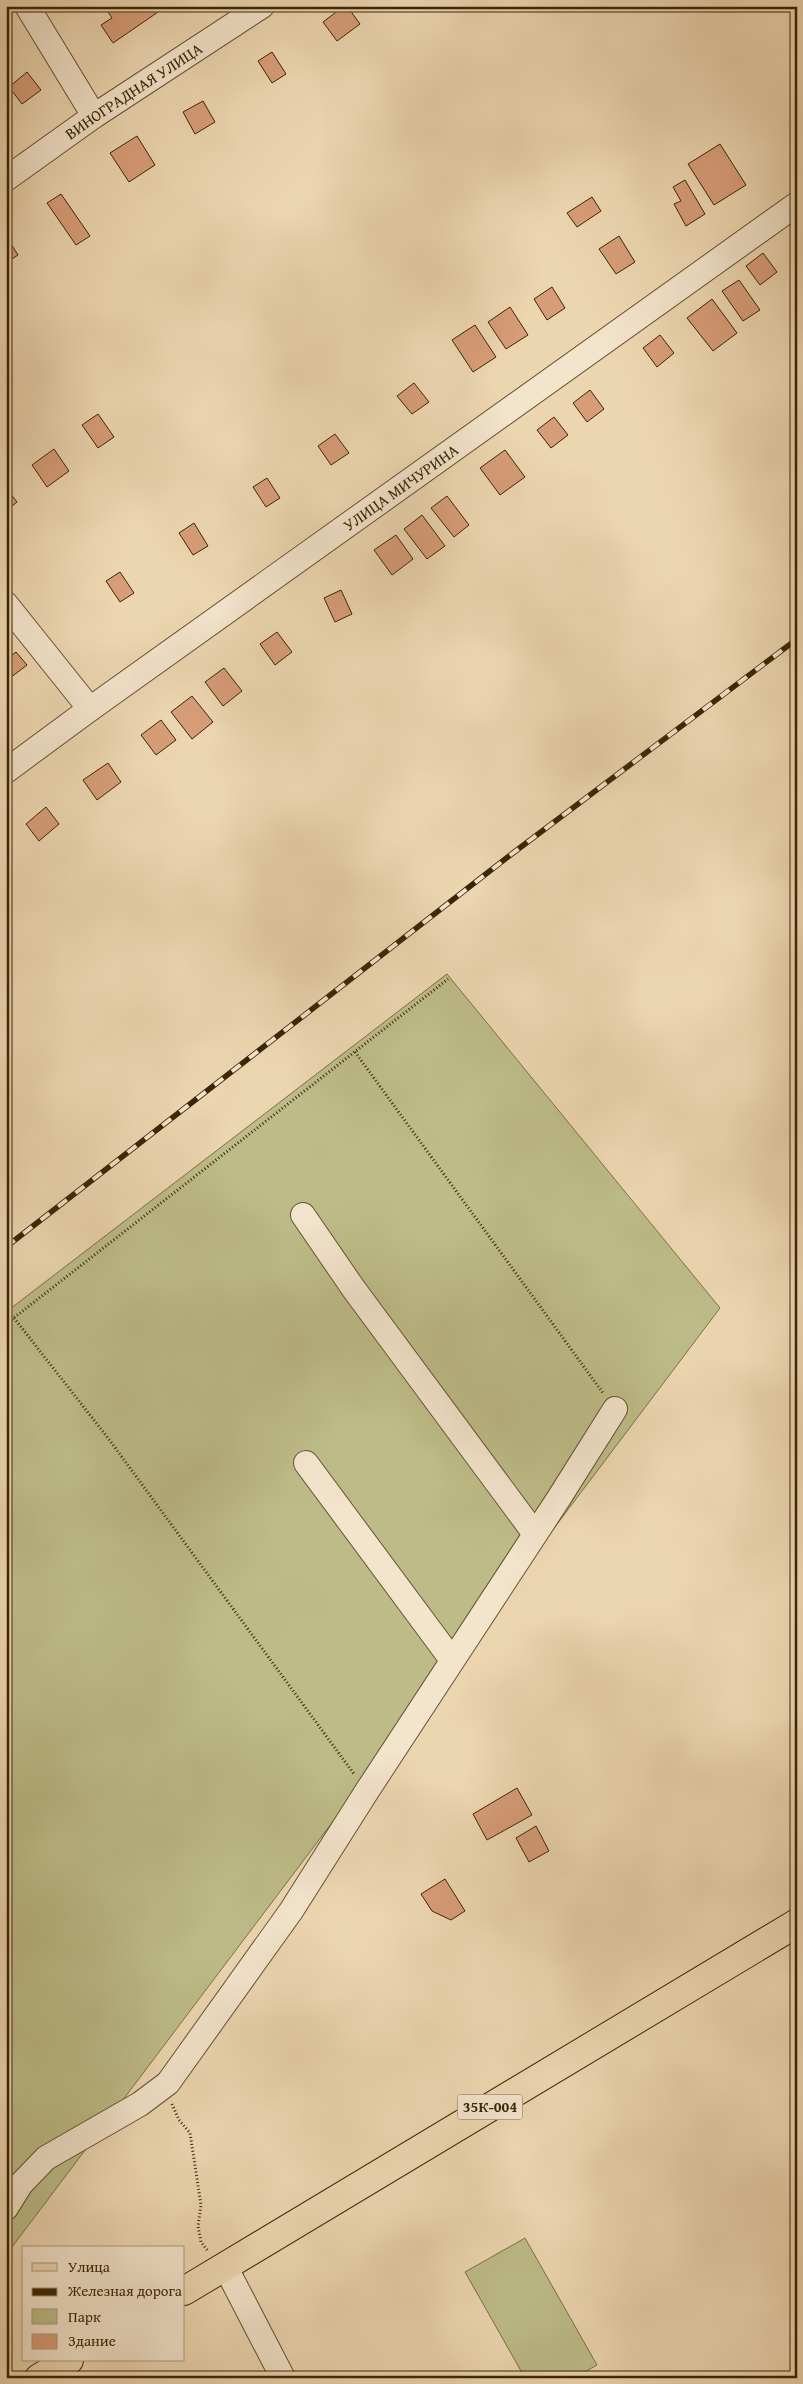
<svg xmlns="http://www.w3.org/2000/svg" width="803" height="2384" font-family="'Gentium Book Plus',serif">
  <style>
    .green { fill: #bdbc88; stroke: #7c7046 }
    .building { fill: #d79d78; stroke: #3b2505 }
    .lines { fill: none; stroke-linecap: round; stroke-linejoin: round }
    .minor-casing { stroke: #675130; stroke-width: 26 }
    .major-casing { stroke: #3b2505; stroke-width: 30 }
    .path { stroke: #3b2505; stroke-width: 3; stroke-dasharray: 1 2.5; stroke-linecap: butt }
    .minor { stroke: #f3e4cc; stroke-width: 24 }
    .major { stroke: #ecd6b0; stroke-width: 28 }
    .rail-casing { stroke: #3b2505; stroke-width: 5.5 }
    .rail { stroke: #f3e4cc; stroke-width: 4; stroke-dasharray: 11; stroke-linecap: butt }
    .labels { text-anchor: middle; stroke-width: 4.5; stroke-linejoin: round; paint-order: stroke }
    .shield { fill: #f3e4cc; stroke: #725e41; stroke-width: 1 }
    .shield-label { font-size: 15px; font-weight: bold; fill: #3b2505 }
    .street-label { font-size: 16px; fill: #3b2505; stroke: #f3e4cc }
  </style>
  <rect width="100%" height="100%" fill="#ecd6b0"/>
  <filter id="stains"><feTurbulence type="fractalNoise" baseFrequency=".004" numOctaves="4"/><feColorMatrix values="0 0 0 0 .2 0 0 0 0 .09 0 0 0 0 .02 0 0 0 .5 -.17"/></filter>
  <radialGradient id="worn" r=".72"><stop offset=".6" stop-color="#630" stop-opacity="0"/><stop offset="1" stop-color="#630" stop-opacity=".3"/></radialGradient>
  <path class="green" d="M 447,974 L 720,1308 L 6,2255 L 6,1312 Z
    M 525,2238 L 597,2365 L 574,2378 L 525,2378 L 465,2272 Z"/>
  <path class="building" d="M 110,6 L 158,6 L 161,10 L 113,43 L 101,25 L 112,18 L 106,9 Z
    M 344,6 L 347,6 L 360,24 L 337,41 L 323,22 Z
    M 272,52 L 286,74 L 272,83 L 258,61 Z
    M 27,72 L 41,90 L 22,104 L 9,87 Z
    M 203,101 L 215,122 L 195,134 L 183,112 Z
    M 137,136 L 155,165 L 129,182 L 110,153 Z
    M 720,144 L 746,185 L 714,205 L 688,164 Z
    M 685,180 L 705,214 L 686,226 L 674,204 L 681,201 L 673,187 Z
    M 61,194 L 90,236 L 76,245 L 47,203 Z
    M 592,197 L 601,211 L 577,227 L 567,213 Z
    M 6,236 L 18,255 L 6,263 Z
    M 619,236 L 635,262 L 616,274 L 599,249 Z
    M 763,253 L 777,272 L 760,285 L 746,266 Z
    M 739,280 L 760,310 L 743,321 L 722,291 Z
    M 552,287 L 565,308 L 547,320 L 534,299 Z
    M 712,299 L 737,333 L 713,351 L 687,318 Z
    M 510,307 L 528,335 L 506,349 L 488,322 Z
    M 475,325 L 496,357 L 473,372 L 452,340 Z
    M 660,335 L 674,353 L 657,367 L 643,348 Z
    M 414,383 L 429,402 L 412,414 L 397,396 Z
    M 590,390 L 604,409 L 587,422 L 573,403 Z
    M 98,414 L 114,437 L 98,448 L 82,425 Z
    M 554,417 L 568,435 L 551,448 L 537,430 Z
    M 335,434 L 349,453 L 331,465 L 318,446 Z
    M 54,449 L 69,471 L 47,487 L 32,465 Z
    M 505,450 L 525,477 L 500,495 L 480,468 Z
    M 267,478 L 280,498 L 266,507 L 253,487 Z
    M 6,488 L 17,502 L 6,511 Z
    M 447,496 L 469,525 L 454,537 L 431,508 Z
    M 422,515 L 445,546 L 427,559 L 404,529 Z
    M 194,523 L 208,546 L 193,555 L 179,533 Z
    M 396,535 L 413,559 L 392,575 L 374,550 Z
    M 120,572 L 134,593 L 120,602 L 106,581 Z
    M 341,590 L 352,614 L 335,622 L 324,598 Z
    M 277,632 L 292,652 L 275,665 L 260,644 Z
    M 16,652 L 27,665 L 10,678 L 6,674 L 6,660 Z
    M 224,668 L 242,691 L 223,706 L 205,682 Z
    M 192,696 L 213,722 L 192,739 L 171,712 Z
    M 161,720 L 176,740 L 156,755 L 141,735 Z
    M 108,763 L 121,782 L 97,800 L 83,780 Z
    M 46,807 L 59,824 L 39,841 L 26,824 Z
    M 517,1788 L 532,1815 L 487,1840 L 473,1814 Z
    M 536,1826 L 549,1851 L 529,1862 L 516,1838 Z
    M 445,1879 L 465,1911 L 451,1920 L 432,1911 L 421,1894 Z"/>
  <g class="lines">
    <g class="minor-casing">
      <g id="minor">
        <path d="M 27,6 L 94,116"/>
        <path id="s1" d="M 6,179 L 94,116 L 262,6"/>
        <path d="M 6,604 L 90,709"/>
        <path id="s2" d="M 6,771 L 90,709 L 797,204"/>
        <path d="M 303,1215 L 353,1288 L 535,1534"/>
        <path d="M 306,1463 L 452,1660"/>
        <path d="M 6,2208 L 21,2184 L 46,2158 L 140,2104 L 168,2083 L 291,1911 L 367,1791 L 559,1498 L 615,1409"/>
        <path d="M 225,2266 L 283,2378"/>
      </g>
    </g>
    <g class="major-casing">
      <path id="major" d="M 184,2291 L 797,1923
        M 39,2378 L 69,2360"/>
    </g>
    <path class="path" d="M 355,1052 L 603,1393
      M 14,1318 L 108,1438 L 354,1774
      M 6,1324 L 448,979
      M 172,2104 L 179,2120 L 190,2133 L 201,2205 L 198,2226 L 201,2242 L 208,2251"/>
    <use href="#minor" class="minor"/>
    <use href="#major" class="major"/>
    <g class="rail-casing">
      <path id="rail" d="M 6,1247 L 513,853 L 797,639"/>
    </g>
    <use href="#rail" class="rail"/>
  </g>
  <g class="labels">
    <rect class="shield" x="457.5" y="2094.5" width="65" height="25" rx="4"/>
    <g class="shield-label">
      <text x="490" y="2112">35К-004</text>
    </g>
    <g class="street-label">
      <text dy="6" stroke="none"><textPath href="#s1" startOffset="155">ВИНОГРАДНАЯ УЛИЦА</textPath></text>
      <text dy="6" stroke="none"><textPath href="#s2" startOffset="486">УЛИЦА МИЧУРИНА</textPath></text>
    </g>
  </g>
  <rect width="803" height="2384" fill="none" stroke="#ecd6b0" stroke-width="25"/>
  <rect x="8" y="8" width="788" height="2369" fill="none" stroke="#3b2505" stroke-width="2.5"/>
  <rect x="12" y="12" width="778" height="2359" fill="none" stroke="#3b2505"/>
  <rect x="22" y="2246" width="162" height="115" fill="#f3e4cc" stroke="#a9987c"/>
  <rect x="32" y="2263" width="25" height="8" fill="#ecd6b0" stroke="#a9987c"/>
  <text x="68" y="2272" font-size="15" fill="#3b2505">Улица</text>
  <rect x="32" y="2288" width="25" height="8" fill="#3b2505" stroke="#a9987c"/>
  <text x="68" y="2296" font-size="15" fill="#3b2505">Железная дорога</text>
  <rect x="32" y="2309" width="25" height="15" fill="#bdbc88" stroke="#a9987c"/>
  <text x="68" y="2322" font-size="15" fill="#3b2505">Парк</text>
  <rect x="32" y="2334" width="25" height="15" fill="#d79d78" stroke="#a9987c"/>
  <text x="68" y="2346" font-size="15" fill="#3b2505">Здание</text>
  <rect width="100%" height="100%" filter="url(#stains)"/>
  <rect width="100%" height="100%" fill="url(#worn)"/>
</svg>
